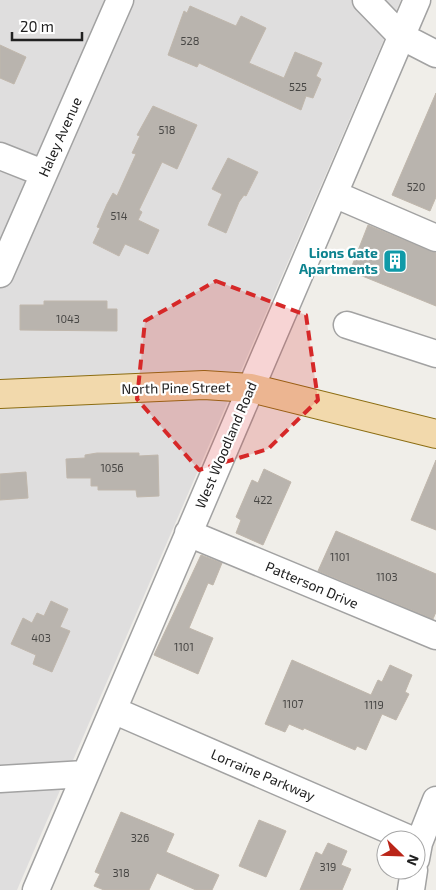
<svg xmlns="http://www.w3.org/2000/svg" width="436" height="890" font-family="'Exo 2',sans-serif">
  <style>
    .residential { fill: #dfdede }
    .building { fill: #b9b4ae; stroke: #c0b7ac }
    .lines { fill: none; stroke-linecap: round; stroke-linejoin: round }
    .minor-casing { stroke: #a2a2a2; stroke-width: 29 }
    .major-casing { stroke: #8c6d12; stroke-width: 30 }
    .minor { stroke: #fff; stroke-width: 26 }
    .major { stroke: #f2d9ac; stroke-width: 28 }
    .marked { fill: #d62828; fill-opacity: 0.2; stroke: #d62828; stroke-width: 4; stroke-dasharray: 10 6; stroke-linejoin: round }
    .labels { text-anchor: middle; stroke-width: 4.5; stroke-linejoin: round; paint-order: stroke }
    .number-label { font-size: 11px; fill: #474644 }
    .street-label { font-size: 14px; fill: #212121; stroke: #fff }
    .culture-label { font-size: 14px; font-weight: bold; fill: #0d838f; stroke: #fff; text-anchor: end }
  </style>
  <rect width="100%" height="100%" fill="#f0eee9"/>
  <path class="residential" d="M 0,0 L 401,0 L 17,890 L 0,890 Z"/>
  <path class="building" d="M 190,6 L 236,26 L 241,16 L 266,28 L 249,63 L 284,78 L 295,52 L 322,63 L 316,76 L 321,79 L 313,98 L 306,96 L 301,110 L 199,63 L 197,67 L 168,55 L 184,11 L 187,13 Z
    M 0,45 L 26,57 L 14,84 L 0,78 Z
    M 436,93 L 436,197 L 430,211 L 392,195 Z
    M 153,106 L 197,125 L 177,169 L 162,162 L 139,210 L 142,212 L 138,220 L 159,230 L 148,254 L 125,244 L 119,256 L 93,243 L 100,228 L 97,227 L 107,204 L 113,193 L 117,196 L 136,154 L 132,153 L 140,136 L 137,135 Z
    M 228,158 L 258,172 L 246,196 L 244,195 L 239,202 L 226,233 L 208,225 L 222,194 L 212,189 Z
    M 368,225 L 436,253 L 436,306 L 350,271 Z
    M 44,301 L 107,301 L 107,309 L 117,309 L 117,331 L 20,330 L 20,305 L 44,305 Z
    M 97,453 L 139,453 L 139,456 L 158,455 L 159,496 L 137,497 L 136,490 L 98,490 L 98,486 L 91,486 L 91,478 L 67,478 L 66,459 L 85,458 L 85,455 Z
    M 436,460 L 436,530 L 411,520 Z
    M 264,469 L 291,482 L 263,545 L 236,533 L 241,520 L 236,517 L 252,480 L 258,483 Z
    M 26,472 L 28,498 L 0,500 L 0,474 Z
    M 336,531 L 436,574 L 436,612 L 433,619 L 318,571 Z
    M 201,555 L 222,563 L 213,585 L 208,583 L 189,628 L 213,638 L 198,674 L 154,655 Z
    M 51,601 L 68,609 L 60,627 L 70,631 L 52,672 L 33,664 L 36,655 L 11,644 L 23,618 L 32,623 L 37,613 L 44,616 Z
    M 292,660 L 371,695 L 378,680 L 382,682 L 390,665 L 412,675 L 405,692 L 409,694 L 396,720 L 382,714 L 366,750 L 357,746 L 355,750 L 304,728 L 303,730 L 289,724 L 285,732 L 265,724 Z
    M 121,812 L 174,834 L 166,852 L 219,875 L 212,890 L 196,890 L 157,873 L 149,890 L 104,890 L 94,886 L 100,874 L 95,872 Z
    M 259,820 L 286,831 L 266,877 L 239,866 Z
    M 328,843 L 347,851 L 341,865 L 351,869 L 342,890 L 300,890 L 316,852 L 322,855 Z"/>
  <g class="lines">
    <g class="minor-casing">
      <path id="minor" d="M 366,0 L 401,36 L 436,54
        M 0,156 L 43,173
        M 334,194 L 436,238
        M 0,274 L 120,0
        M 347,325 L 436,354
        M 188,533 L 436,636
        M 113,710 L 412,840
        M 0,779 L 85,774
        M 416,859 L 419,843 L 436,800
        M 36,890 L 417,0
        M 411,890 L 414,870"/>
    </g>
    <g class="major-casing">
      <path id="major" d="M 0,394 L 204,385 L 251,388 L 436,434"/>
    </g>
    <use href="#minor" class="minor"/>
    <use href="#major" class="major"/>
  </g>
  <path class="marked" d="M 216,281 L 306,315 L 318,400 L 268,449 L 199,470 L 137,399 L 145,321 Z"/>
  <defs>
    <g id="building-square" transform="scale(1.25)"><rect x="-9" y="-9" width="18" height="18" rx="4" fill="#0f9aa8" stroke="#fff"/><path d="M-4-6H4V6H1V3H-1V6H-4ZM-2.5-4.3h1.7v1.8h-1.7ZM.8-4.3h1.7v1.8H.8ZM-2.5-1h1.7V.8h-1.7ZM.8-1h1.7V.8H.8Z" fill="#fff"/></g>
  </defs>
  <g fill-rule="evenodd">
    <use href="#building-square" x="395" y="261"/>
  </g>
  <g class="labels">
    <g class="number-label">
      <text x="190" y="45">528</text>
      <text x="298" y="91">525</text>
      <text x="167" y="134">518</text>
      <text x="416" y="191">520</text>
      <text x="119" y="220">514</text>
      <text x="68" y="323">1043</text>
      <text x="112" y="472">1056</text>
      <text x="263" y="504">422</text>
      <text x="340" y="561">1101</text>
      <text x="387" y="581">1103</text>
      <text x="41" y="642">403</text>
      <text x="184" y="651">1101</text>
      <text x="293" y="708">1107</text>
      <text x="374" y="709">1119</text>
      <text x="140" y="842">326</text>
      <text x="328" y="871">319</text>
      <text x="121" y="877">318</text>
    </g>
    <g class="street-label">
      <text transform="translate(60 137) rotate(-66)" y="5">Haley Avenue</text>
      <text transform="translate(176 388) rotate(-1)" y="5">North Pine Street</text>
      <text transform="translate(226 445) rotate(-67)" y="5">West Woodland Road</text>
      <text transform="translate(312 585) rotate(23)" y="5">Patterson Drive</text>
      <text transform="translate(263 775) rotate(23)" y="5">Lorraine Parkway</text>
    </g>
    <g class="culture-label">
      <text x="378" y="258">Lions Gate<tspan x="378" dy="16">Apartments</tspan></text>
    </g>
  </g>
  <g transform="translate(401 855) rotate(113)"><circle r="24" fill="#ffffff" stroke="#a6a6a6"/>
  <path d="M0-4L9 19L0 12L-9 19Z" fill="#ba2518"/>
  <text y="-8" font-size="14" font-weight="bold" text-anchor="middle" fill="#212121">N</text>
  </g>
  <path d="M12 32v8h70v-8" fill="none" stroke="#212121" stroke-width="2.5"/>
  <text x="20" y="32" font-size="15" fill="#212121" stroke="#ffffff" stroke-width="4" paint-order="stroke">20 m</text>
</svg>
